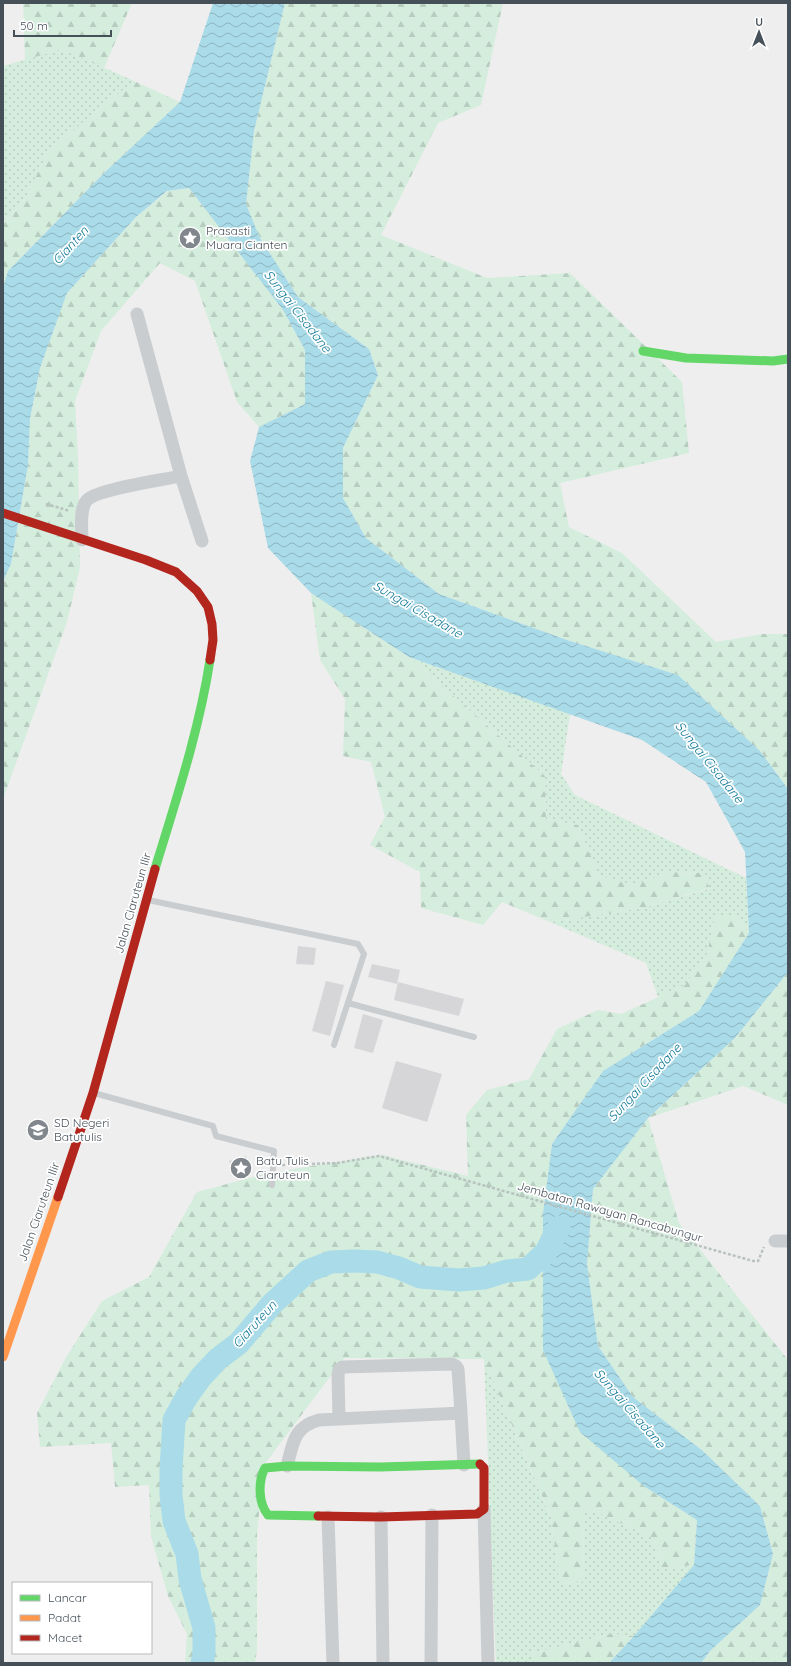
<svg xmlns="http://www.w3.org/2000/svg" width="791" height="1666" font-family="Quicksand,sans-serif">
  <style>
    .grass { fill: url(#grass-dots) }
    .forest { fill: url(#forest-firs) }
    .water { fill: url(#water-waves) }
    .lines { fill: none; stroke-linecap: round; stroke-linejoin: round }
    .river { stroke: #aadbe8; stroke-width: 23 }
    .building { fill: #d6d6d8 }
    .path { stroke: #b8c3bf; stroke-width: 2.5; stroke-dasharray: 3 2; stroke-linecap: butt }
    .lane { stroke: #cacdcf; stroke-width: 6 }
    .street { stroke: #cacdcf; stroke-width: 13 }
    .fast { stroke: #63d668; stroke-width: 9 }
    .slow { stroke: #ff974d; stroke-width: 9 }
    .jam { stroke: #b3261e; stroke-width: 9 }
    .labels { text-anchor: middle; stroke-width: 3.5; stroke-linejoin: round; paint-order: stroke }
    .poi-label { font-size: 12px; fill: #465059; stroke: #fff; text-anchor: start }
    .street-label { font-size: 12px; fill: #465059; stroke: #fff }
    .water-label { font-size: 13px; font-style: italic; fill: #147b98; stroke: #fff }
  </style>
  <defs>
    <pattern id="grass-dots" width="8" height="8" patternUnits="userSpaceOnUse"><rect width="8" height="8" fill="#d4eddd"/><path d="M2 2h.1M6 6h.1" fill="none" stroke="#b7cdc0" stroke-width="1.8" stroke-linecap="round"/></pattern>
    <pattern id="forest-firs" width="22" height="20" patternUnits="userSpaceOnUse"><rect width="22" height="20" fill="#d4eddd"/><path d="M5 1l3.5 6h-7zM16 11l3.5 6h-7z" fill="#b7cdc0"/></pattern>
    <pattern id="water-waves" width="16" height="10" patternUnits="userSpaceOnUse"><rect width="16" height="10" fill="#aadbe8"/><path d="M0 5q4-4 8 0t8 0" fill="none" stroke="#8cb4bf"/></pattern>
  </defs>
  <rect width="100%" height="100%" fill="#efeeee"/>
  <path class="grass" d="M 62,49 L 134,81 L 49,150 L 24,201 L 3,224 L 3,66 Z
    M 409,657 L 570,714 L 561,774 L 575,795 L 746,878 L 749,933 L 736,917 L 715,917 L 707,954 L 685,985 L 658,997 L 646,963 L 550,922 L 643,908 L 708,889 L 705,873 L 670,872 L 634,885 L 599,876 L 578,825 L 546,819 L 545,776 Z
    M 484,1359 L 551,1518 L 560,1585 L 584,1581 L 583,1512 L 595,1511 L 651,1537 L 662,1568 L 694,1565 L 634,1636 L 611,1634 L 533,1653 L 532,1663 L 496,1663 Z"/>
  <path class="forest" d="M 23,3 L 132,3 L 104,68 L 62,49 L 25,60 Z
    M 285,3 L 503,3 L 481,105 L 438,123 L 381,235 L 487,278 L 570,273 L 682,382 L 689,453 L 560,483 L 569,527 L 622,553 L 716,642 L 763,634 L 788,634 L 788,789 L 760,751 L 678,675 L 567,640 L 439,594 L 366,538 L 343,498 L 343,448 L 378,375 L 369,349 L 298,297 L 260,238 L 246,204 L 254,131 Z
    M 134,81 L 180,102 L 104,173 L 8,271 L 3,287 L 3,225 L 24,201 L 49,150 Z
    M 189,188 L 283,310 L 305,350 L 305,404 L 259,427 L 237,402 L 195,281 L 160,263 L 101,331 L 75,401 L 78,457 L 80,567 L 67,622 L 3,799 L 3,581 L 11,564 L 28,465 L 30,419 L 40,368 L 67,293 L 136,217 L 168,191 Z
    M 311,593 L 409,657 L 545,776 L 546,819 L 578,825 L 599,876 L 634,885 L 670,872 L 705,873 L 709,888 L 643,908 L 550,922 L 502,902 L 483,925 L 421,908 L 420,872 L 370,845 L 385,817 L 371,762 L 343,756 L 345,699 L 320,660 Z
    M 715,917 L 736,917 L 749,933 L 699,1011 L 603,1071 L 552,1144 L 543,1213 L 645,1487 L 697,1520 L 694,1565 L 662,1568 L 651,1537 L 595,1511 L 583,1512 L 584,1581 L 560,1585 L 551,1517 L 484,1359 L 344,1358 L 264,1465 L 257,1534 L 257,1650 L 255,1663 L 185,1663 L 187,1634 L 168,1596 L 151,1536 L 149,1485 L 115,1487 L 111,1443 L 40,1447 L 37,1413 L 65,1359 L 102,1301 L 149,1277 L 197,1192 L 268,1173 L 382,1155 L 468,1176 L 466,1115 L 487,1090 L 529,1079 L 557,1029 L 598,1010 L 621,1014 L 685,985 L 707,954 Z
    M 788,972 L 788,1105 L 743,1086 L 648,1118 L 679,1223 L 788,1360 L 788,1663 L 701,1663 L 710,1651 L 760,1605 L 773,1554 L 760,1506 L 703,1451 L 633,1397 L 598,1346 L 587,1264 L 593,1189 L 648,1118 L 735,1038 Z
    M 611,1634 L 634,1636 L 609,1663 L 532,1663 L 533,1653 Z"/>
  <path class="water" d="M 213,3 L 285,3 L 254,131 L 246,204 L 260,238 L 298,297 L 369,349 L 378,375 L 343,448 L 343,498 L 366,538 L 439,594 L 567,640 L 678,675 L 760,751 L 788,789 L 788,972 L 735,1038 L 648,1118 L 593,1189 L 587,1264 L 598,1346 L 633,1397 L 703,1451 L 760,1506 L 773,1554 L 760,1605 L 710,1651 L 701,1663 L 609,1663 L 634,1636 L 694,1565 L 697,1520 L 645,1487 L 580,1432 L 543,1350 L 543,1213 L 552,1144 L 603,1071 L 699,1011 L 749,933 L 745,852 L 706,782 L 642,740 L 409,657 L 311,593 L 268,548 L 250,461 L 259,427 L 305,404 L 305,350 L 283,310 L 189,188 L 167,191 L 136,217 L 67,293 L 40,368 L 30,419 L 28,465 L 11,564 L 3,581 L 3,287 L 8,271 L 104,173 L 180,102 Z"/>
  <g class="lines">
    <path class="river" d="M 202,1663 L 204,1654 L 204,1628 L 190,1579 L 187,1554 L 174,1521 L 171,1495 L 171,1469 L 174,1420 L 186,1398 L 201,1377 L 218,1359 L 239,1343 L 272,1304 L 308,1271 L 331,1262 L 355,1261 L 377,1262 L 399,1268 L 420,1277 L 459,1280 L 484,1278 L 507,1271 L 528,1269 L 546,1252 L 559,1227"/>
  </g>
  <path class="building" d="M 298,946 L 316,948 L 314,965 L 296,964 Z
    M 372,964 L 400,970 L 397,984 L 368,977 Z
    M 326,981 L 344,985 L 330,1036 L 312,1031 Z
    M 398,982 L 464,999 L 459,1016 L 394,1000 Z
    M 363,1014 L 383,1020 L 373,1053 L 354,1048 Z
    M 396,1061 L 442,1074 L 427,1122 L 382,1108 Z
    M 246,1156 L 252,1173 L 235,1178 L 229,1161 Z"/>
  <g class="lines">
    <path class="path" d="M 46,504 L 70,511
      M 282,1165 L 337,1163 L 379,1156 L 753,1261 L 758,1261 L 764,1247"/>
    <path class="lane" d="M 148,900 L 358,944 L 364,954 L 334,1045
      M 348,1003 L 474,1037
      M 94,1093 L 213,1126 L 216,1136 L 274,1151 L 272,1185"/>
    <path class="street" d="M 137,314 L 181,476 L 202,541
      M 82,540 C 82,529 79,509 87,500 C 98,489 163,480 181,476
      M 775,1241 L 788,1241
      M 339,1419 L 338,1375 L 339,1370 L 342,1367 L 452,1364 L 456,1366 L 458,1369 L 461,1413
      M 287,1466 C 293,1444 293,1427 319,1420 L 461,1413 L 464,1465
      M 484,1509 L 488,1663
      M 328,1517 L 333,1663
      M 381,1517 L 383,1663
      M 431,1663 L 432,1515"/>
    <path class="fast" d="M 643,351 L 686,358 L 773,361 L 788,359
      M 155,869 C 176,800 199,731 210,660
      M 318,1516 L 268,1515 C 258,1503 258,1481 265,1468 L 287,1466 L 380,1467 L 480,1464"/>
    <path class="slow" d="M 3,1357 L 58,1197"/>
    <path class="jam" d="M 3,513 L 146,560 L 176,572 L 197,591 L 208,607 L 212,624 L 213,640 L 210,660
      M 58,1197 L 93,1093 L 155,869
      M 318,1516 L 381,1517 L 477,1514 L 484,1509 L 484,1468 L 480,1464"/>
  </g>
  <defs>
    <g id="sight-disc" transform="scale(1.15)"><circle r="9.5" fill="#81878d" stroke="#fff"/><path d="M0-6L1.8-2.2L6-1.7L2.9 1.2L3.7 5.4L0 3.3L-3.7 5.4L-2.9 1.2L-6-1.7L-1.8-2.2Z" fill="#fff"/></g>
    <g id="school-disc" transform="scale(1.15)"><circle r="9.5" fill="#81878d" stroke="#fff"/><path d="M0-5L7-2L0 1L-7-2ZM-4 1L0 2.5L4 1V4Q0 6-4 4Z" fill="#fff"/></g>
  </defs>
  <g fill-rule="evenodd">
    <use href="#sight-disc" x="190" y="238"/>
    <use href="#school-disc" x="38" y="1130"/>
    <use href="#sight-disc" x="241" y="1168"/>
  </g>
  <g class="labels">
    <g class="poi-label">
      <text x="206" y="235">Prasasti<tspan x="206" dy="14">Muara Cianten</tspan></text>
      <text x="54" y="1127">SD Negeri<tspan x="54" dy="14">Batutulis</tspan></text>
      <text x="256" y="1165">Batu Tulis<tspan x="256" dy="14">Ciaruteun</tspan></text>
    </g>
    <g class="street-label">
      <text transform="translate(133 903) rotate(-74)" y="4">Jalan Ciaruteun Ilir</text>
      <text transform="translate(39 1212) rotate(-71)" y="4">Jalan Ciaruteun Ilir</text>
      <text transform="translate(610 1212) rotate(16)" y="4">Jembatan Rawayan Rancabungur</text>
    </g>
    <g class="water-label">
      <text transform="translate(70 245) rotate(-48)" y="5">Cianten</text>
      <text transform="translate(298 311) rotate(52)" y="5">Sungai Cisadane</text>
      <text transform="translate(418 609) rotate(30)" y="5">Sungai Cisadane</text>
      <text transform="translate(710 762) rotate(51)" y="5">Sungai Cisadane</text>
      <text transform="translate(644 1082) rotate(-47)" y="5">Sungai Cisadane</text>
      <text transform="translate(254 1324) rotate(-48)" y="5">Ciaruteun</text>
      <text transform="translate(630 1408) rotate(49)" y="5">Sungai Cisadane</text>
    </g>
  </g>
  <rect width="791" height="1666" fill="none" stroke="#465059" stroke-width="8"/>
  <rect x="12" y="1582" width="140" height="72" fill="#ffffff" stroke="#b5b9bd"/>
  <rect x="20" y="1595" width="20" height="6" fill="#63d668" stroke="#b5b9bd"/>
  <text x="48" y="1602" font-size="12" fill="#465059">Lancar</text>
  <rect x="20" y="1615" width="20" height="6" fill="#ff974d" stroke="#b5b9bd"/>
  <text x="48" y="1622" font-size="12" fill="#465059">Padat</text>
  <rect x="20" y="1635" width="20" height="6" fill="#b3261e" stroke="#b5b9bd"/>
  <text x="48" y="1642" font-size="12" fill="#465059">Macet</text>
  <g transform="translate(759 32)" stroke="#ffffff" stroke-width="3" paint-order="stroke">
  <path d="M0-3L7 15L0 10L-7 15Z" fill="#465059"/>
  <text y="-6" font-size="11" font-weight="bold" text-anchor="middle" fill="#465059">U</text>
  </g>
  <path d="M14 30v6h97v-6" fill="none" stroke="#465059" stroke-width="2"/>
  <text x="20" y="30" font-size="12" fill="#465059" stroke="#ffffff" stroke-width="3" paint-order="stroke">50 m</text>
</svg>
